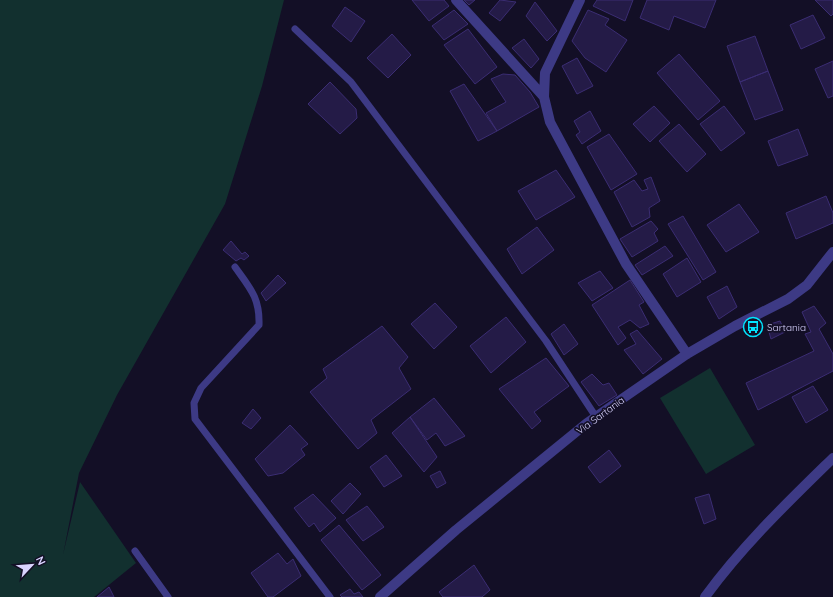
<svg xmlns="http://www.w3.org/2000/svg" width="833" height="597" font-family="Quicksand,sans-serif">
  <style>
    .green { fill: #12302f }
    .building { fill: #241b47; stroke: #3b2d73 }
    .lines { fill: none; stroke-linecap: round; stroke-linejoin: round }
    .service { stroke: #3d3a85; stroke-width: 7 }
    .minor { stroke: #3d3a85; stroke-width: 10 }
    .tertiary { stroke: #3d3a85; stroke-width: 10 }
    .labels { text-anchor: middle; stroke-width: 3.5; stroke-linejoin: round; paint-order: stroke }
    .poi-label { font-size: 10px; fill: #d9d4ff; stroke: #130f26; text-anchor: start }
    .street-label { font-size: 10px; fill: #d9d4ff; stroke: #130f26 }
  </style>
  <rect width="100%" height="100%" fill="#130f26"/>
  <path class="green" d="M 0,0 L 284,0 L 262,86 L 225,204 L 117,395 L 79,473 L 63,555 L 80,482 L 136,563 L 94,597 L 0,597 Z
    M 710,368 L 755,445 L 706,474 L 660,398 Z"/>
  <path class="building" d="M 412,0 L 444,0 L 449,6 L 429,21 Z
    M 464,0 L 475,0 L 469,5 Z
    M 500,0 L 516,2 L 500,21 L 489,13 Z
    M 597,0 L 633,0 L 625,21 L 593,6 Z
    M 647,0 L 716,0 L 705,28 L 674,16 L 669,30 L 640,18 Z
    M 815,0 L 833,0 L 833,14 L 831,16 Z
    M 535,2 L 557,31 L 547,41 L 526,16 Z
    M 345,7 L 365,21 L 351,42 L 332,26 Z
    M 454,10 L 468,24 L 444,40 L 432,26 Z
    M 588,10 L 609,19 L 605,25 L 627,40 L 606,72 L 585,58 L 572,41 Z
    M 813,15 L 825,38 L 801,49 L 790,25 Z
    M 468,29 L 497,67 L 475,84 L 444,45 Z
    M 392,34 L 411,55 L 388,78 L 367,58 Z
    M 755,36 L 768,71 L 740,82 L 727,46 Z
    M 524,39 L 539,59 L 531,68 L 512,48 Z
    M 679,54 L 720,101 L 698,120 L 657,73 Z
    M 577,58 L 593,86 L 577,94 L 562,66 Z
    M 833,61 L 833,96 L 828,98 L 815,69 Z
    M 768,71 L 783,110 L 755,120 L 740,82 Z
    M 503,74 L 515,75 L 530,92 L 539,107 L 497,131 L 486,113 L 506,102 L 491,79 Z
    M 330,82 L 356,109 L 357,118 L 340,134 L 308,104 Z
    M 464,84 L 497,131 L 478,141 L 450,91 Z
    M 654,106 L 670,123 L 650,142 L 633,124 Z
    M 724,106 L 745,133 L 721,151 L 700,124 Z
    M 590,111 L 601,131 L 582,144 L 576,135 L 580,132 L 574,121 Z
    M 679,124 L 706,154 L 687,172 L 659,141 Z
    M 798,129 L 808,155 L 778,166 L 768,141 Z
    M 609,134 L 637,174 L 611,190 L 587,147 Z
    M 556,170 L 575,197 L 536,220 L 518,191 Z
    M 651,177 L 660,201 L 649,208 L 650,217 L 632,227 L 614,192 L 634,180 L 642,191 L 648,189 L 644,180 Z
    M 826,196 L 833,213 L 833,223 L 796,239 L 786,213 Z
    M 739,204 L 759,232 L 726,252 L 707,225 Z
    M 683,216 L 716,272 L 703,280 L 668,224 Z
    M 651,221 L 658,229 L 654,233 L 658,241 L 632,257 L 620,239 Z
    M 537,227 L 554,250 L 522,274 L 507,249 Z
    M 231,241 L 242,254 L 245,252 L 249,256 L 244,260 L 241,258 L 236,261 L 223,250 Z
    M 665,246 L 673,256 L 642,275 L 635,265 Z
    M 687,258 L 701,282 L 677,297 L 663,274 Z
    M 600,271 L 613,288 L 592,301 L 578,283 Z
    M 278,275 L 286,283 L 266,301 L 261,293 Z
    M 630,280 L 644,302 L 639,305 L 649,324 L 640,328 L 630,320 L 618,327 L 626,338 L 618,345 L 592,305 Z
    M 727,286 L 737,307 L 719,319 L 707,297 Z
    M 435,303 L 457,327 L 434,349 L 411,324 Z
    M 814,306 L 826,323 L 819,329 L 833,354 L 833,371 L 758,410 L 746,383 L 814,351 L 805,334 L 811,332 L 802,312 Z
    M 506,317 L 526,342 L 491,373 L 470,346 Z
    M 780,321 L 785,332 L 771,339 L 767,325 Z
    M 564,324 L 578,344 L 564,355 L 551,334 Z
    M 382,326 L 408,357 L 399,368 L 411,389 L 371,420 L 377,433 L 358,449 L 310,392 L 327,378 L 323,369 Z
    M 637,330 L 662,359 L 643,374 L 624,350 L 636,344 L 630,334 Z
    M 546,358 L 569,386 L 534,412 L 541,421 L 532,429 L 499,389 Z
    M 592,374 L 603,385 L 609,383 L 617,395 L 599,406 L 581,382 Z
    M 813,386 L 828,410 L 806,423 L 792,397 Z
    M 434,398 L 465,436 L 445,446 L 436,433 L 427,440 L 410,417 Z
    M 253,409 L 261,418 L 251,429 L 242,423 Z
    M 410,417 L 437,457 L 424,472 L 392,433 Z
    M 290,425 L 308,444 L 301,449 L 305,455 L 283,473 L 268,476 L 255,459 Z
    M 609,450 L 621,466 L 600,483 L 588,467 Z
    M 386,455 L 402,476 L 384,487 L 370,467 Z
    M 440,471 L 446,483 L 437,488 L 430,476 Z
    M 350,483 L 361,494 L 343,514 L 331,501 Z
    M 313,494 L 336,518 L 320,532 L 314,523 L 309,527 L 294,508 Z
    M 709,494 L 716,519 L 704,524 L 695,498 Z
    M 367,506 L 384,527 L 363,541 L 346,520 Z
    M 339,525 L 381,575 L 362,590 L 321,540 Z
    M 278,553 L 287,564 L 293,559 L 301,576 L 273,597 L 268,597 L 251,573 Z
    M 474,565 L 490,590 L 482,597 L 443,597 L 439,592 Z
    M 109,587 L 114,597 L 97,597 Z
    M 350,589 L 354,594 L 359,592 L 363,597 L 342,597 L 340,595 Z"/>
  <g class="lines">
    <path class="service" d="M 295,29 L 351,82 L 546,341 L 596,417
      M 235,267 C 250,288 260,298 259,325 L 201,388 L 194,403 L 195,419 L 330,597
      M 135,551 L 168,597"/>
    <path class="minor" d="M 456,0 L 544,97
      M 580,0 L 545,73 L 544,97 L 550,122 L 626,264 L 687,354
      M 380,597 L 456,530 L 587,423 L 687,354 L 735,326 L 788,299 L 807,285 L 833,252"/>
    <path class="tertiary" d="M 705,597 C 742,546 788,502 833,458"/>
  </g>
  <defs>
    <g id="bus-ring" transform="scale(1)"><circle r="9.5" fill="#130f26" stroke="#00e5ff" stroke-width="1.5"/><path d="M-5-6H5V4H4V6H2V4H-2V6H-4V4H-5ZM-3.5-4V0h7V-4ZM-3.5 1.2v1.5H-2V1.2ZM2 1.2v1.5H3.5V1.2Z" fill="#00e5ff"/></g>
  </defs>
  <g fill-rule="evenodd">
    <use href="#bus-ring" x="753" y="327"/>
  </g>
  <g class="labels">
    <g class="poi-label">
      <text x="767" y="331">Sartania</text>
    </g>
    <g class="street-label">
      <text transform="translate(600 415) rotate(-36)" y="4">Via Sartania</text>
    </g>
  </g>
  <g transform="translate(32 565) rotate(64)" stroke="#130f26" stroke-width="3" paint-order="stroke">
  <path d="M0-3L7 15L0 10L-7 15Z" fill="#d9d4ff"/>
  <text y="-6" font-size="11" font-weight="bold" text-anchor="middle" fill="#d9d4ff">N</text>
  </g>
</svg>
